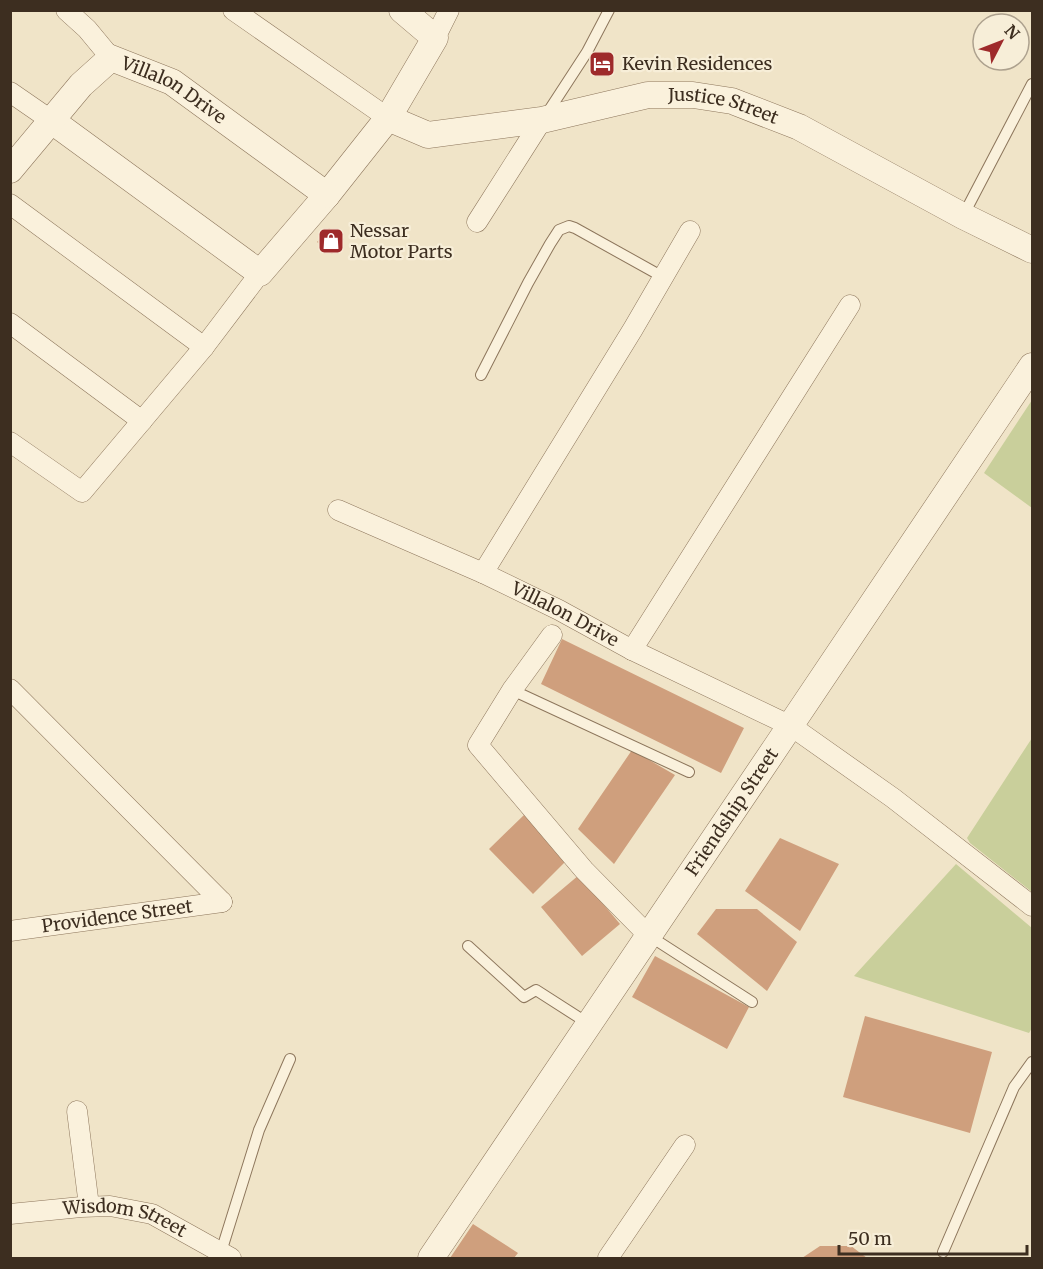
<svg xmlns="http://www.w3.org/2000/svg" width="1043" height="1269" font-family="Merriweather,serif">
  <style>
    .green { fill: #c9cf9b }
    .building { fill: #cf9f7d }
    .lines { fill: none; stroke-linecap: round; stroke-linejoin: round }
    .service-casing { stroke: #8d765c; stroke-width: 12 }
    .minor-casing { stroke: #8d765c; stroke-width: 21 }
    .tertiary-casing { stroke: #8d765c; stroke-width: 27 }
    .service { stroke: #faf1dc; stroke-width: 10 }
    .minor { stroke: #faf1dc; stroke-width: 20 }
    .tertiary { stroke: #faf1dc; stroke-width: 26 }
    .labels { text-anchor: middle; stroke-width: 4.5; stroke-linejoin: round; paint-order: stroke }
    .poi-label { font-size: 18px; fill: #3d2e20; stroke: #f7eed8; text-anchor: start }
    .street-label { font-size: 18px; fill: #3d2e20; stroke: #f7eed8 }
  </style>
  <rect width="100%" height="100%" fill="#f0e4c8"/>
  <path class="green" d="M 1032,400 L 1032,508 L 984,473 Z
    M 1032,738 L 1032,892 L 970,843 L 967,838 Z
    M 956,864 L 1032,928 L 1032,1028 L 1029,1033 L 854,976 Z"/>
  <path class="building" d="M 329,228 L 344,239 L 332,254 L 317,242 Z
    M 562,639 L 744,728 L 721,773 L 541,684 Z
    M 632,750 L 675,775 L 614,864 L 578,829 Z
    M 524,815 L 568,859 L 533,894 L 489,849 Z
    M 780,838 L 839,864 L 800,931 L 745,891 Z
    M 579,875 L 620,924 L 582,956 L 541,907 Z
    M 716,909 L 757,909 L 797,942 L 767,991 L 697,934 Z
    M 655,956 L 749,1007 L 727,1049 L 632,997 Z
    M 865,1016 L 992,1052 L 970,1133 L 843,1097 Z
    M 473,1224 L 518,1253 L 514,1258 L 450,1258 Z
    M 820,1246 L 851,1246 L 867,1258 L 802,1258 Z"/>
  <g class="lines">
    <g class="service-casing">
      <path id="service" d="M 546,115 L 587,52 L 609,10
        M 963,216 L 1032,84
        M 481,375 L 528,283 L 550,244 L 559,230 L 569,226 L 575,228 L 663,277
        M 512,690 L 689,772
        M 648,935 L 752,1002
        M 468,946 L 524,997 L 536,990 L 589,1024
        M 221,1252 L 259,1130 L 290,1059
        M 943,1252 L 1014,1087 L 1032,1062"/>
    </g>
    <g class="minor-casing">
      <g id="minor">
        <path d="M 66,10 L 87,29 L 111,58"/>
        <path d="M 233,10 L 388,118"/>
        <path d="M 435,38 L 449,10"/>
        <path d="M 10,92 L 52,121"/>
        <path d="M 10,204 L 204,347"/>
        <path d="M 477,222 L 542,120"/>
        <path d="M 10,323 L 142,421"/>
        <path d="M 10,442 L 82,492 L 204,347 L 260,273"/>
        <path id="s1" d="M 338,510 L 483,573 L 559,610 L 632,650 L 791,726 L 893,798 L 1032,906"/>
        <path d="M 483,573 L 633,329 L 690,231"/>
        <path d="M 552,635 L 512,690 L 478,745 L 584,870 L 648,935"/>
        <path d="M 632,650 L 850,305"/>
        <path d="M 10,689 L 222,902"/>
        <path id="s2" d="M 10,931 L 222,902"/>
        <path d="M 77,1111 L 89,1206"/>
        <path id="s3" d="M 10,1214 L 81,1207 L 110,1206 L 152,1214 L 231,1258"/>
        <path d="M 608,1258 L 685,1145"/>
      </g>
    </g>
    <g class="tertiary-casing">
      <g id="tertiary">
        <path id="s4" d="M 388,118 L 428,135 L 542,120 L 648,95 L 693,95 L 732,101 L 799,127 L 963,216 L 1032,250"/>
        <path d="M 52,121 L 260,273 L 327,195 L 388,118 L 435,38 L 402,10"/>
        <path id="s5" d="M 10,170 L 81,85 L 111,58 L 172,82 L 327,195"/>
        <path id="s6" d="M 431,1258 C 631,961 833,664 1032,366"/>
      </g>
    </g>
    <use href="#service" class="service"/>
    <use href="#minor" class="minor"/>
    <use href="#tertiary" class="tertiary"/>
  </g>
  <defs>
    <g id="hotel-square" transform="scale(1.35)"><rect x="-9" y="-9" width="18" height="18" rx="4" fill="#9e2a2b" stroke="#f7eed8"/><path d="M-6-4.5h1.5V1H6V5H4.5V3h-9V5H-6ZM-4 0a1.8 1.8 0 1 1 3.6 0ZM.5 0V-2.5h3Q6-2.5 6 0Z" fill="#fff"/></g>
    <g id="shop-square" transform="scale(1.35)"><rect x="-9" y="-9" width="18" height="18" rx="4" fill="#9e2a2b" stroke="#f7eed8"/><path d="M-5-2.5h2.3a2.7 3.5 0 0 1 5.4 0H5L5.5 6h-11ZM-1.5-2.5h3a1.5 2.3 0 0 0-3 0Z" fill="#fff"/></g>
  </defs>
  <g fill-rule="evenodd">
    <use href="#hotel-square" x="602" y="64"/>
    <use href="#shop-square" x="331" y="241"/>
  </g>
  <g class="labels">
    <g class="poi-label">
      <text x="622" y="70">Kevin Residences</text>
      <text x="350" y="237">Nessar<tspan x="350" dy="21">Motor Parts</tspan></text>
    </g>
    <g class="street-label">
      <text dy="6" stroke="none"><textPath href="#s5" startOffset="222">Villalon Drive</textPath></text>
      <text dy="6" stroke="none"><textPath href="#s4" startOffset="344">Justice Street</textPath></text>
      <text dy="6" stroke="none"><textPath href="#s1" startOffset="250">Villalon Drive</textPath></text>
      <text dy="6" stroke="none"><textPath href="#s6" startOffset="538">Friendship Street</textPath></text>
      <text dy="6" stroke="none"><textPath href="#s2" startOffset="108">Providence Street</textPath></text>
      <text dy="6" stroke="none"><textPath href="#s3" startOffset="117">Wisdom Street</textPath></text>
    </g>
  </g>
  <rect width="1043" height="1269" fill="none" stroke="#3d2e20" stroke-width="24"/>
  <g transform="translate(1001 42) rotate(48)"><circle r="28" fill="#f7eed8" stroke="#ada18e" stroke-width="1.5"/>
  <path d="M0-4.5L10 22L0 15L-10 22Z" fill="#9e2a2b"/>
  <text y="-9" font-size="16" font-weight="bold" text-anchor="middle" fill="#3d2e20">N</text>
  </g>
  <path d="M839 1245v9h188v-9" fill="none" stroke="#3d2e20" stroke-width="3"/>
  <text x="848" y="1245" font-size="18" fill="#3d2e20" stroke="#f7eed8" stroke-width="4.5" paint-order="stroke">50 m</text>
</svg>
